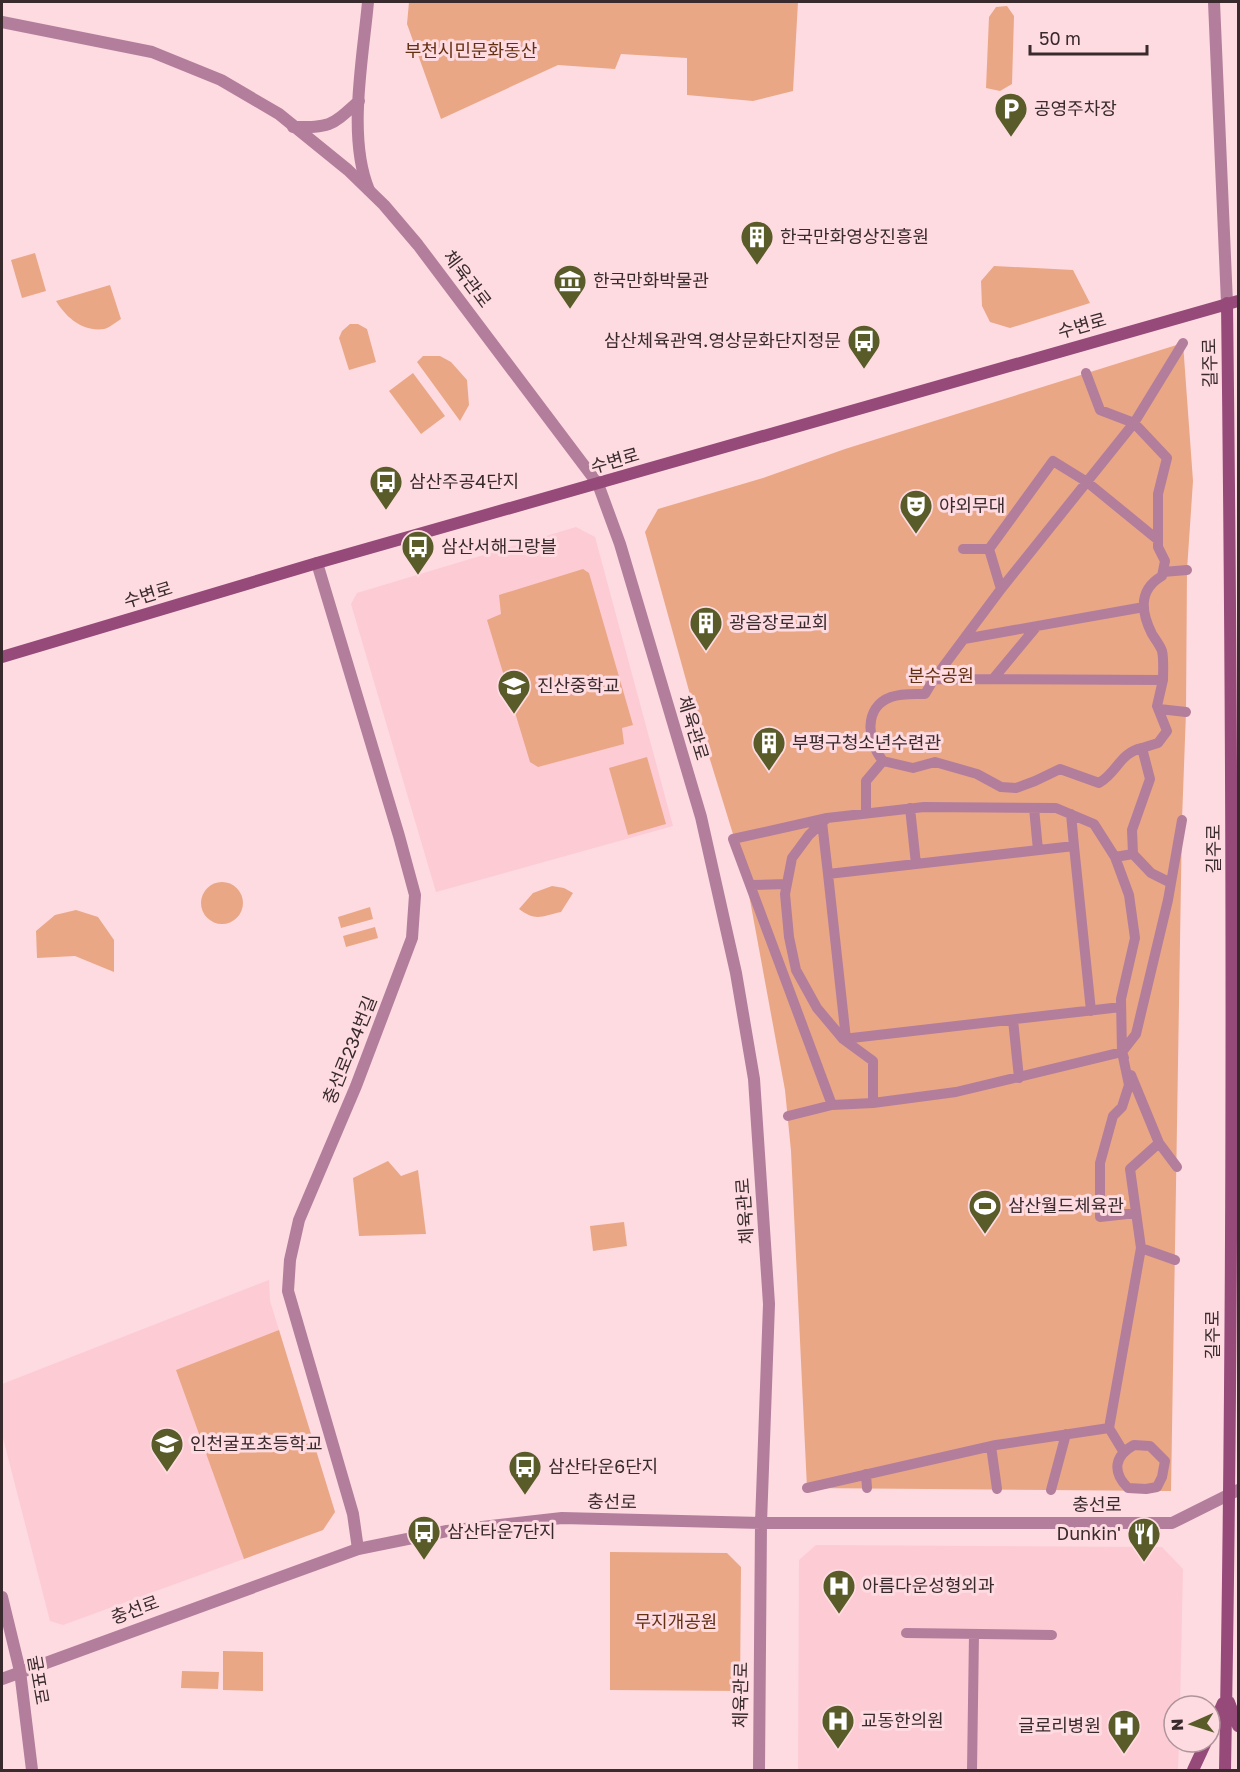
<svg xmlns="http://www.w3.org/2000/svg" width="1240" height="1772" font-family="'Golos Text','Noto Sans KR',sans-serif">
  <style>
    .built { fill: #fdcbd4 }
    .green { fill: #eaa786 }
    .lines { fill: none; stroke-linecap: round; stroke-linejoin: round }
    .pedestrian { stroke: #b37e9c; stroke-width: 10 }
    .minor { stroke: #b37e9c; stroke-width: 12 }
    .tertiary { stroke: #b37e9c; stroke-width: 12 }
    .secondary { stroke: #964a79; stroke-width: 12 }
    .labels { text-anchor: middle; stroke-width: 6; stroke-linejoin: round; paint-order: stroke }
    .park-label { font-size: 18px; fill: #643012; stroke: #fddbe1 }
    .poi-label { font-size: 18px; fill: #392a2d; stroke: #fddbe1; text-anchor: start }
    .street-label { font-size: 18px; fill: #392a2d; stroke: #fddbe1 }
  </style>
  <rect width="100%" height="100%" fill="#fddbe1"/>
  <path class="built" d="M 576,527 L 595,537 L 673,826 L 436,892 L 351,604 L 357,593 Z
    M 269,1280 L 270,1301 L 335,1512 L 323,1530 L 63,1625 L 50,1621 L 2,1434 L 2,1384 Z
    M 816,1545 L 1162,1547 L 1183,1569 L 1180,1706 L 1174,1706 L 1174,1742 L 1179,1742 L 1178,1770 L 798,1770 L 799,1560 Z"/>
  <path class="green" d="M 409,2 L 798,2 L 793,91 L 753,101 L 687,95 L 687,58 L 621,54 L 615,69 L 558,65 L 441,119 L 407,24 Z
    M 1007,6 L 1014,16 L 1012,84 L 1000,91 L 986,88 L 989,17 L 996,7 Z
    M 35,253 L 46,291 L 22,298 L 11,260 Z
    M 994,266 L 1073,270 L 1090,303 L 1010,328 L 990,322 L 982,306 L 981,281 Z
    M 110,285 L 121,319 C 116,322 109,328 104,329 C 82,332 66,317 56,301 Z
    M 350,324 L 358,324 L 367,329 L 376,362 L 349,370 L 339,338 L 342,331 Z
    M 1183,343 L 1193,481 L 1187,570 L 1186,712 L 1182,820 L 1171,1491 L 807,1488 L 791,1151 L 785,1090 L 745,873 L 691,698 L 645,532 L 658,509 L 763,478 L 845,449 Z
    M 423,356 L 440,356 L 451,362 L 467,380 L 469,405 L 460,421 L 417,362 Z
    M 413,373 L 445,416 L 421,434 L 389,391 Z
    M 583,569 L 589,573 L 633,725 L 622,728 L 624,744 L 538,767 L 530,762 L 487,620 L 501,614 L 499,595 Z
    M 647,757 L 666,824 L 628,835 L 609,768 Z
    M201 903a21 21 0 1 1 42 0a21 21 0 1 1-42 0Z
    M 552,886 L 564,888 L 573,893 L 561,912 C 542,916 536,922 519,909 L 533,893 Z
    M 370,907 L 373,919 L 341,928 L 338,917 Z
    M 76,910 L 98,917 L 114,940 L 114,972 L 75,956 L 37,958 L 36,931 L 55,915 Z
    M 375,927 L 378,938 L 346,947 L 343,936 Z
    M 388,1161 L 401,1176 L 418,1170 L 426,1234 L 359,1236 L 353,1178 Z
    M 624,1222 L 627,1246 L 593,1251 L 590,1226 Z
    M 279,1330 L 335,1512 L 323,1530 L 244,1559 L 176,1370 Z
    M 610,1552 L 727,1553 L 741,1567 L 740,1691 L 610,1690 Z
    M 223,1651 L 263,1652 L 263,1691 L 223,1690 Z
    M 182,1671 L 219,1672 L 218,1689 L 181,1688 Z"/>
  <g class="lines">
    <path class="pedestrian" d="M 1086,373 L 1100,410 L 1134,423 L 1167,458 L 1158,494 L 1158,547 L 1165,561 L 1162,576 C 1138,590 1141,612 1152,634 C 1155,639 1160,645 1162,651 C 1164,659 1163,671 1163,680
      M 989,549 L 1053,461 L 1087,482 L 1158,540
      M 1163,572 L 1187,570
      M 1001,589 L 1134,423 L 1183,343
      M 964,639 L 1144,607
      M 934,679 L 1163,680 L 1157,706 L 1167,731 L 1158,743 L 1142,748 L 1150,779 L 1132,830 L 1133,854
      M 993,679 L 1037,626
      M 1159,709 L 1186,712
      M 883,761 C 867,742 863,707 891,697 C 902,693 914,694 925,694 L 934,679 L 1001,589 L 989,549 L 963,549
      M 910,808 L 916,864
      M 1034,808 L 1038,850
      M 866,812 L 866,781 L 883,761 L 913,768 L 935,762 L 977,774 L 1001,787 L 1016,788 L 1035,781 L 1060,769 L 1099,783 C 1118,772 1119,753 1142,748
      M 1071,814 L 1074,846
      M 827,818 L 733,839 L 832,1105
      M 822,822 L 828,874
      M 1115,857 L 1133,854 L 1151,873 L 1171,883
      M 751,885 L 787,884
      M 1013,1020 L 1019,1078
      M 843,1039 L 1121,1007
      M 846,1039 L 828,874 L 1074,846 L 1091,1011
      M 1122,1052 L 1136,1034 L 1168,900 L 1182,820
      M 1131,1075 L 1159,1143
      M 873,1103 L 873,1061 L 843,1039 L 817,1008 L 796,970 L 789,937 L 785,894 L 792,858 L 809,835 L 827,818 L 924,807 L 1056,808 L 1094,824 L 1115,857 L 1129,895 L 1135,938 L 1121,999 L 1122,1052 L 1129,1085 L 1122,1107 L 1113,1116 L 1100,1163 L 1100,1217 L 1136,1213
      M 788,1116 L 832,1105 L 873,1103 L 956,1092 L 1122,1052 L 1124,1058
      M 1141,1248 L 1175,1260
      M 1109,1428 L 1123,1451
      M 1134,1445 L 1150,1446 L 1165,1461 L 1162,1477 L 1157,1487 L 1146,1489 L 1128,1488 C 1112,1472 1114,1456 1134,1445 Z
      M 991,1446 L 997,1489
      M 866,1474 L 867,1488
      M 807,1488 L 996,1445 L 1109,1428 L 1141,1248 L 1130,1169 L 1159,1143 L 1177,1167
      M 1051,1490 L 1066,1434
      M 906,1633 L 1052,1635
      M 972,1770 L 974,1634"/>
    <path class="minor" d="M 368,2 C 363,58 347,138 369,190
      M 293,127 C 332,127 330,127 359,101
      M 317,563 L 399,836 L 415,895 L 412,938 L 356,1086 L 299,1220 L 290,1260 L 288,1291 L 353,1514 L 358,1549"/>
    <path class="tertiary" d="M 1214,2 L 1227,303
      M 2,22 L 152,52 L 221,80 L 279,114 L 348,170 L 384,205 L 418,245 L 598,484 L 620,544 L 701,817 L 736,973 L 754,1079 L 769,1304 L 761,1523 L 759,1770
      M 2,1597 L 20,1671 L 32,1770
      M 2,1679 L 358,1549 L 447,1531 L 562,1518 L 761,1523 L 1172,1523 L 1238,1490"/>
    <path class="secondary" d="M 2,657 L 317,563 L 1238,301
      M 1229,1702 L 1238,1726
      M 1210,1733 L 1223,1703
      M 1193,1770 L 1206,1742
      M 1225,1770 C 1234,1282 1233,792 1227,303"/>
  </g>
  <defs>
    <g id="parking-pin" transform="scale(1.725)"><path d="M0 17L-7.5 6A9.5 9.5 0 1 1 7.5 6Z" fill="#595b29" stroke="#fddbe1"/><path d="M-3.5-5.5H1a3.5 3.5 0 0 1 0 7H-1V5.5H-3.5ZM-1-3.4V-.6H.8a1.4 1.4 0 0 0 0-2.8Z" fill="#fff"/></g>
    <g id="building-pin" transform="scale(1.725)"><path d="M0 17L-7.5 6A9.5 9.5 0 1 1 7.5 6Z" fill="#595b29" stroke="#fddbe1"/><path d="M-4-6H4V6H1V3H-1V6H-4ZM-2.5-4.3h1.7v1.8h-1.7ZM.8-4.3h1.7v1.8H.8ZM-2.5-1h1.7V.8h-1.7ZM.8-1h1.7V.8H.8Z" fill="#fff"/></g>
    <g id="museum-pin" transform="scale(1.725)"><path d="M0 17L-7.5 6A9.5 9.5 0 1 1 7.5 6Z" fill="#595b29" stroke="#fddbe1"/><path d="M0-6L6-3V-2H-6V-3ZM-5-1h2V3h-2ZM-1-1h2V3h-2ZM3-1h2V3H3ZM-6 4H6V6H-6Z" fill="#fff"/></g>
    <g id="bus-pin" transform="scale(1.725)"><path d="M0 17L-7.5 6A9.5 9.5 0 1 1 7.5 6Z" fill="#595b29" stroke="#fddbe1"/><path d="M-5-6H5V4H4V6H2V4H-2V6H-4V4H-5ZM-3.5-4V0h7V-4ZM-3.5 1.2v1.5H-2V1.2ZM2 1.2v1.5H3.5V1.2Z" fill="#fff"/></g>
    <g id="theatre-pin" transform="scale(1.725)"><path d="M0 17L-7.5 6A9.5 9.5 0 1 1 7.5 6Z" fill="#595b29" stroke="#fddbe1"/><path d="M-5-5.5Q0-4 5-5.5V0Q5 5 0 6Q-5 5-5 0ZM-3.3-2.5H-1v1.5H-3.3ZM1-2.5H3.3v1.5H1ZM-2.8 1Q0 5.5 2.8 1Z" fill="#fff"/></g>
    <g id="school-pin" transform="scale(1.725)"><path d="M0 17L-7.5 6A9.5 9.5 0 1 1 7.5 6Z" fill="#595b29" stroke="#fddbe1"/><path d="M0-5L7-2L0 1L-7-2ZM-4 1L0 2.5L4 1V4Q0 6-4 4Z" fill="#fff"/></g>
    <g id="stadium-pin" transform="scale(1.725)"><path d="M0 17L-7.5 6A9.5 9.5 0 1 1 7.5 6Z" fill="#595b29" stroke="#fddbe1"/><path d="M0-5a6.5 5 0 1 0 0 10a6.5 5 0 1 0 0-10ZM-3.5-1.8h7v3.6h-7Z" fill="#fff"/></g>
    <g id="restaurant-pin" transform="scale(1.725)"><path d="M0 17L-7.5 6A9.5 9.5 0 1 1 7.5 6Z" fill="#595b29" stroke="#fddbe1"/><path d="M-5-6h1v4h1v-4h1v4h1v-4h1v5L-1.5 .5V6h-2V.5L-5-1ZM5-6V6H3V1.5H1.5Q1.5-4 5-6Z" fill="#fff"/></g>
    <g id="hospital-pin" transform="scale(1.725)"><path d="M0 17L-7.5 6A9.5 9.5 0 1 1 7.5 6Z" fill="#595b29" stroke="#fddbe1"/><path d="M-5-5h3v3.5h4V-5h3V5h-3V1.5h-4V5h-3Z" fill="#fff"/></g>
  </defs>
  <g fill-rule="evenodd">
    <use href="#parking-pin" x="1011" y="109"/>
    <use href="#building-pin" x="757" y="237"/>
    <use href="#museum-pin" x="570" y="281"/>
    <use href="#bus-pin" x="864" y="341"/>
    <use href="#bus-pin" x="386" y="482"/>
    <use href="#theatre-pin" x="916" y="506"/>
    <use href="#bus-pin" x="418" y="547"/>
    <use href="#building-pin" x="706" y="623"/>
    <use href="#school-pin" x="514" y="686"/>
    <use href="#building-pin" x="769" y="743"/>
    <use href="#stadium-pin" x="985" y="1206"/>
    <use href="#school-pin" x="167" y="1444"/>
    <use href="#bus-pin" x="525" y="1467"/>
    <use href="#bus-pin" x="424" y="1532"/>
    <use href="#restaurant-pin" x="1144" y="1534"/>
    <use href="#hospital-pin" x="839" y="1586"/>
    <use href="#hospital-pin" x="838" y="1721"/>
    <use href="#hospital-pin" x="1124" y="1726"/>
  </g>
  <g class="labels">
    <g class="park-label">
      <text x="471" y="57">부천시민문화동산</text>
      <text x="941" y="682">분수공원</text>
      <text x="676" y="1628">무지개공원</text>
    </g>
    <g class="poi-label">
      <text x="1034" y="115">공영주차장</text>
      <text x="780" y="243">한국만화영상진흥원</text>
      <text x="593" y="287">한국만화박물관</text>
      <text x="841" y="347" text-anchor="end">삼산체육관역.영상문화단지정문</text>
      <text x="409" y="488">삼산주공4단지</text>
      <text x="939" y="512">야외무대</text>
      <text x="441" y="553">삼산서해그랑블</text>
      <text x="729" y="629">광음장로교회</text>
      <text x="537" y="692">진산중학교</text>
      <text x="792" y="749">부평구청소년수련관</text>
      <text x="1008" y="1212">삼산월드체육관</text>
      <text x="190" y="1450">인천굴포초등학교</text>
      <text x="548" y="1473">삼산타운6단지</text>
      <text x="447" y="1538">삼산타운7단지</text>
      <text x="1121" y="1540" text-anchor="end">Dunkin'</text>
      <text x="862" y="1592">아름다운성형외과</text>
      <text x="861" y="1727">교동한의원</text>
      <text x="1101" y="1732" text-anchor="end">글로리병원</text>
    </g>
    <g class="street-label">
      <text transform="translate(467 279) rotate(53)" y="6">체육관로</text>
      <text transform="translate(1082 326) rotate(-16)" y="6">수변로</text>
      <text transform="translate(1210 363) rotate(-91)" y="6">길주로</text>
      <text transform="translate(615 461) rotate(-16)" y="6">수변로</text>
      <text transform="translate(148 595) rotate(-17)" y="6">수변로</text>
      <text transform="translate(693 728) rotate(73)" y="6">체육관로</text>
      <text transform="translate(1214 849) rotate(-90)" y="6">길주로</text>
      <text transform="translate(350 1050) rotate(-68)" y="6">충선로234번길</text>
      <text transform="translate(745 1211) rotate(-94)" y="6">체육관로</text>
      <text transform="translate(1213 1335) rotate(-90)" y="6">길주로</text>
      <text transform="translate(612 1502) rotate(1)" y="6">충선로</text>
      <text x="1097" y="1511">충선로</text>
      <text transform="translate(135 1610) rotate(-20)" y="6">충선로</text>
      <text transform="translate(38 1680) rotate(80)" y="6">굴포로</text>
      <text transform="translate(741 1695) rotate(-89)" y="6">체육관로</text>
    </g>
  </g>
  <rect width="1240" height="1772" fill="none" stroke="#392a2d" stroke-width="6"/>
  <g transform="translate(1192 1724) rotate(267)"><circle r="28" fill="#fddbe1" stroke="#af9499" stroke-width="1.5"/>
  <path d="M0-4.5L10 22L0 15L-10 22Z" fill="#595b29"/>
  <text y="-9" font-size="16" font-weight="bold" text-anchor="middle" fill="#392a2d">N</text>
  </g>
  <path d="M1030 45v9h117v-9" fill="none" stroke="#392a2d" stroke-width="3"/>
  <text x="1039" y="45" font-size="18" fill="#392a2d" stroke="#fddbe1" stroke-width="4.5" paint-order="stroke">50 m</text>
</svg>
